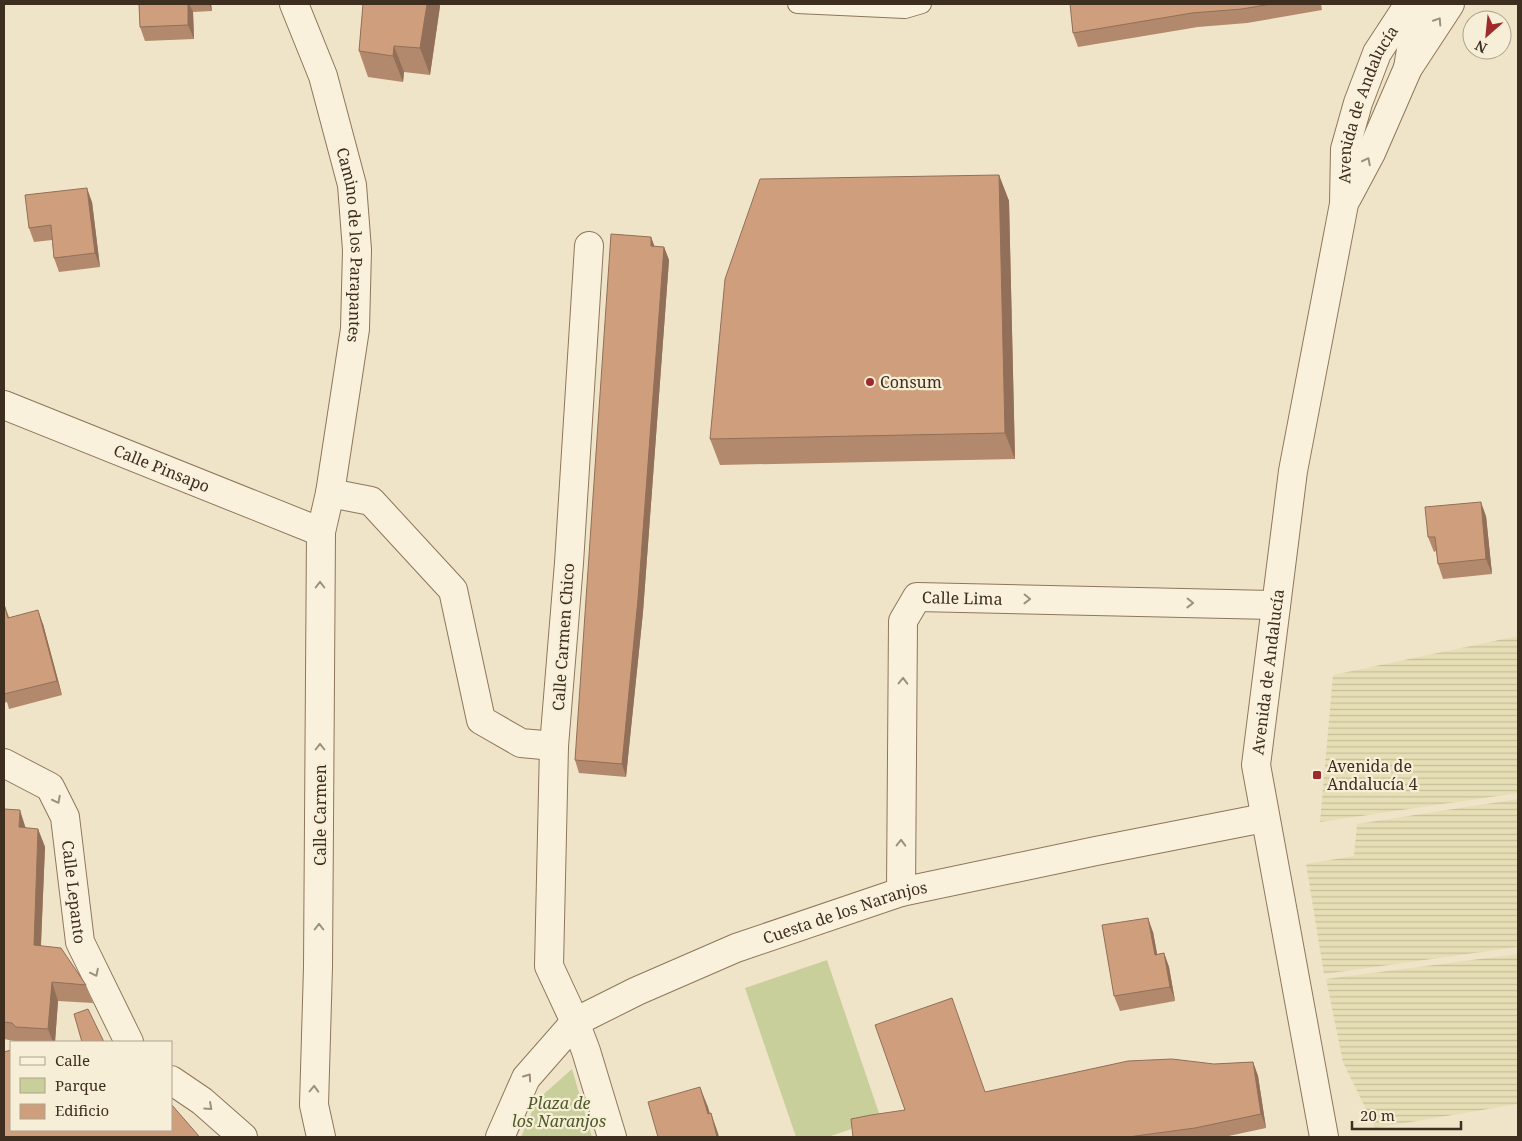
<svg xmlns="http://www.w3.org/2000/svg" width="1522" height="1141" font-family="'Noto Serif',serif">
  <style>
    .farmland { fill: url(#farmland-rules) }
    .green { fill: #c9cf9b }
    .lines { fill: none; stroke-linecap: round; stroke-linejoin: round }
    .service-casing { stroke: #8d765c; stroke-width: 20 }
    .minor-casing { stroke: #8d765c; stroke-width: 30 }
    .tertiary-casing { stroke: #8d765c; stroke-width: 30 }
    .service { stroke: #faf1dc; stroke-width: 18 }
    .minor { stroke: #faf1dc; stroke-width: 28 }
    .tertiary { stroke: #faf1dc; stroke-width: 28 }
    .wall { fill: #b2896c }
    .shaded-wall { fill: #916f58 }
    .building { fill: #cf9f7d; stroke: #916f58 }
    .oneway { stroke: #9c907e }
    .poi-dot { fill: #9e2a2b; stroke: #f7eed8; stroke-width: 2 }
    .labels { text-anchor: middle; stroke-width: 4.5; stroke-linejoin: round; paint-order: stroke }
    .street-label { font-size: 16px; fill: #3d2e20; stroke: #f7eed8 }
    .poi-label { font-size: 16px; fill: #3d2e20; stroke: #f7eed8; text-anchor: start }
    .park-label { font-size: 16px; font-style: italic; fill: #4d5a26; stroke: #f7eed8 }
  </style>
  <defs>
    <pattern id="farmland-rules" width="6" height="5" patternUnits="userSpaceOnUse" patternTransform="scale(1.25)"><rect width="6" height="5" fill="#e6deb5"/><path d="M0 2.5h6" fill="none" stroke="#c6bf9b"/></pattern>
  </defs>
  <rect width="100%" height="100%" fill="#f0e4c8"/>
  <path class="farmland" d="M 1518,636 L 1518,793 L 1320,822 L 1333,675 Z
    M 1518,799 L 1518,947 L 1324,974 L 1306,864 L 1354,856 L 1357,824 Z
    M 1518,954 L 1518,1104 L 1375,1128 L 1343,1062 L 1326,979 Z"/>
  <path class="green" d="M 827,960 L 881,1119 L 828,1137 L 796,1137 L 745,988 Z
    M 572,1069 L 592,1137 L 521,1137 L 537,1100 Z"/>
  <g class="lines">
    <g class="service-casing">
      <path id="service" d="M 797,4 L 905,9 L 922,4"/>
    </g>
    <g class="minor-casing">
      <g id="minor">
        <path id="s1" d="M 294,4 L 323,76 L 352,185 L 357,250 L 355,329 L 330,493 L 321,532 L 318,967 L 314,1105 L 321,1137"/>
        <path d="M 1408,68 L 1416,19 L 1427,4"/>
        <path d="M 589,246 L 569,563 L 554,746 L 549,966 L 575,1022 L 586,1051 L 612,1137"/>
        <path id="s2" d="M 4,405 L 321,532"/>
        <path d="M 330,493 L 371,501 L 453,590 L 481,720 L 521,743 L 554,746"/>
        <path id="s3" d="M 901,892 L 903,621 L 917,597 L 1276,605"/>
      </g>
    </g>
    <g class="tertiary-casing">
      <g id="tertiary">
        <path d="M 1347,198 L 1371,153 L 1408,68 L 1450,4"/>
        <path id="s4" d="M 4,763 L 50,787 L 65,817 L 80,942 L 129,1042"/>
        <path d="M 171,1080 L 202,1101 L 243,1137"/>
        <path id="s5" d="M 500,1137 L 526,1078 L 575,1022 L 637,991 L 736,948 L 901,892 L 1096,851 L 1264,818"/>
        <path id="s6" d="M 1324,1137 L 1256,765 L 1293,471 L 1344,204 L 1345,149 L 1358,103 L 1377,53 L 1409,4"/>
      </g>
    </g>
    <use href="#service" class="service"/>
    <use href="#minor" class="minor"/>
    <use href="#tertiary" class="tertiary"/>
  </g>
  <path class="wall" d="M 139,4 L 211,4 L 212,11 L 193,12 L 194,39 L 145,41 L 140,27 Z
    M 363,4 L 439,4 L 440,6 L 430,75 L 404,72 L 403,82 L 368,77 L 359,51 Z
    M 1070,4 L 1321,4 L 1322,10 L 1247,23 L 1198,27 L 1078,47 L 1073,33 Z
    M 999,175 L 1009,201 L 1015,459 L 720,465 L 710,439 Z
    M 92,202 L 100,267 L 59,272 L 54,258 L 52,240 L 34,242 L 29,228 Z
    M 651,237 L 654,247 L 664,247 L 669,260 L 643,612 L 626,777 L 579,773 L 575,760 Z
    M 1486,516 L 1492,574 L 1443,579 L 1438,564 L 1436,551 L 1434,552 L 1428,537 Z
    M 4,604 L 9,617 L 43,624 L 62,695 L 9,709 L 7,702 L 4,703 Z
    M 4,809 L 26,828 L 38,829 L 45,847 L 41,946 L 86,985 L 93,1003 L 58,1001 L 55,1042 L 19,1042 L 4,1039 Z
    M 1153,932 L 1157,954 L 1164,953 L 1169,967 L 1175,1001 L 1120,1011 L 1114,996 Z
    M 1253,1062 L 1258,1076 L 1266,1128 L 1224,1137 L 853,1137 L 905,1110 L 985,1092 L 1214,1064 Z"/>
  <path class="shaded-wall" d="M 188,4 L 189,4 L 193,12 L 194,39 L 188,25 Z
    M 209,4 L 211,4 L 212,11 Z
    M 427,4 L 439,4 L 440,6 L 430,75 L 420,48 Z
    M 394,46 L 404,72 L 403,82 L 393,56 Z
    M 999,175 L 1009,201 L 1015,459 L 1005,433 Z
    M 87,188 L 92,202 L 100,267 L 95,253 Z
    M 651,237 L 656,250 L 651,246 Z
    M 664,247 L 669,260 L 643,612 L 626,777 L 622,764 Z
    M 1481,502 L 1486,516 L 1492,574 L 1486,559 Z
    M 38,610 L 43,624 L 62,695 L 57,681 Z
    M 20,810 L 26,829 L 19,827 Z
    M 38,829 L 45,847 L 40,964 L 34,945 Z
    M 1148,918 L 1153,932 L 1160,969 L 1155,955 Z
    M 1164,953 L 1169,967 L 1175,1001 L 1170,987 Z
    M 52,982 L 58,1001 L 55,1042 L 53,1042 L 48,1029 Z
    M 1253,1062 L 1258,1076 L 1266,1128 L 1261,1114 Z
    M 700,1087 L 708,1107 L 716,1134 L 708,1114 Z
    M 711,1113 L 718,1133 L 719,1137 L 717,1137 Z"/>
  <path class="building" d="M 139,4 L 188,4 L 188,25 L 140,27 Z
    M 363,4 L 427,4 L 420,48 L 394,46 L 393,56 L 359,51 Z
    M 1070,4 L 1271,4 L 1242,9 L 1192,13 L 1073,33 Z
    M 999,175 L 1005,433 L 710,439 L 725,279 L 760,179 Z
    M 87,188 L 95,253 L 54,258 L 51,225 L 29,228 L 25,195 Z
    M 611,234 L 651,237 L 651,246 L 664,247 L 638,599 L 622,764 L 575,760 Z
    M 1481,502 L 1486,559 L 1438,564 L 1435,537 L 1428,537 L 1425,507 Z
    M 4,604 L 8,618 L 38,610 L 57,681 L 4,694 Z
    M 4,809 L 20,810 L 19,827 L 38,829 L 34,945 L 61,948 L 86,985 L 52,982 L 48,1029 L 16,1027 L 12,1023 L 4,1022 Z
    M 1148,918 L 1155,955 L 1164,953 L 1170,987 L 1114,996 L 1102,925 Z
    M 952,998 L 985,1092 L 1128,1061 L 1172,1059 L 1214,1064 L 1253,1062 L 1261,1114 L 1195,1128 L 1128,1137 L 853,1137 L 851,1119 L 871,1115 L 905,1110 L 875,1025 Z
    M 88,1009 L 104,1042 L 82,1042 L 74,1014 Z
    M 11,1050 L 11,1130 L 171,1130 L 171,1104 L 198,1135 L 199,1137 L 4,1137 L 4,1052 Z
    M 700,1087 L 708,1114 L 711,1113 L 717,1137 L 658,1137 L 648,1102 Z"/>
  <defs><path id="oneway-chevron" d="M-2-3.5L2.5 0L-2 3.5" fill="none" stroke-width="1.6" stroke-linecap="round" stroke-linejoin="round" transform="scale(1.25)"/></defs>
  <g class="oneway">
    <use href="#oneway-chevron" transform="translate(1438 21) rotate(-57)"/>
    <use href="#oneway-chevron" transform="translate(1367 161) rotate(-63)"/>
    <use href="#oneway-chevron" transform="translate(320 585) rotate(-90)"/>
    <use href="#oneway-chevron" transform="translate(1027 599) rotate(1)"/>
    <use href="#oneway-chevron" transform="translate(1190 603) rotate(1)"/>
    <use href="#oneway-chevron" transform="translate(903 681) rotate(-89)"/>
    <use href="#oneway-chevron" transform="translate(320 747) rotate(-90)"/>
    <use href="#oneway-chevron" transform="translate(57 800) rotate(63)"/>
    <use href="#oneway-chevron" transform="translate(901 843) rotate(-89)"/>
    <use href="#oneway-chevron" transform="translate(319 927) rotate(-90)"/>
    <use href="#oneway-chevron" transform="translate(95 973) rotate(64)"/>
    <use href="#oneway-chevron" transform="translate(528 1077) rotate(-55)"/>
    <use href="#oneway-chevron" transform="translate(314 1089) rotate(-88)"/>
    <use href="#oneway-chevron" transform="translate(209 1107) rotate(42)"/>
  </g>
  <g class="poi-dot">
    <circle cx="870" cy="382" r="5"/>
    <rect x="1312" y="770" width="10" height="10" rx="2.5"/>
  </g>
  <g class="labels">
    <g class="street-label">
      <text dy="6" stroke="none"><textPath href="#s6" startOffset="1050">Avenida de Andalucía</textPath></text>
      <text dy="6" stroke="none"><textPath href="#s1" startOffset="250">Camino de los Parapantes</textPath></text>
      <text dy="6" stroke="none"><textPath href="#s2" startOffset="170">Calle Pinsapo</textPath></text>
      <text dy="6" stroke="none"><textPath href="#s3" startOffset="344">Calle Lima</textPath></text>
      <text transform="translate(563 637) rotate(-86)" y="6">Calle Carmen Chico</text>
      <text dy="6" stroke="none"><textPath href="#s6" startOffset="472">Avenida de Andalucía</textPath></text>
      <text transform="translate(320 815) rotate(-90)" y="6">Calle Carmen</text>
      <text dy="6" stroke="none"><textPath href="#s4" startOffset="161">Calle Lepanto</textPath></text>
      <text dy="6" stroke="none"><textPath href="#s5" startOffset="431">Cuesta de los Naranjos</textPath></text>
    </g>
    <g class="poi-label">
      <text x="880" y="388">Consum</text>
      <text x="1327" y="772">Avenida de<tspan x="1327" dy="18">Andalucía 4</tspan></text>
    </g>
    <g class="park-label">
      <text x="559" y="1109">Plaza de<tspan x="559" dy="18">los Naranjos</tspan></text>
    </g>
  </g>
  <rect width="1522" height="1141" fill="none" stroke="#3d2e20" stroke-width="10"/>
  <rect x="10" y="1041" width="162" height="90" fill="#f7eed8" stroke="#ada18e"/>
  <rect x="20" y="1057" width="25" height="8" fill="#faf1dc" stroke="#ada18e"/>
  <text x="55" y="1066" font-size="15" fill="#3d2e20">Calle</text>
  <rect x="20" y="1078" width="25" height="15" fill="#c9cf9b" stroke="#ada18e"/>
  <text x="55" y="1091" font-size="15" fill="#3d2e20">Parque</text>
  <rect x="20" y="1104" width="25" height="15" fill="#cf9f7d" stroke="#ada18e"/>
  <text x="55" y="1116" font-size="15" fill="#3d2e20">Edificio</text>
  <g transform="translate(1487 35) rotate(207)"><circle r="24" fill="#f7eed8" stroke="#ada18e"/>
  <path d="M0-4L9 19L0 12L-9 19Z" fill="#9e2a2b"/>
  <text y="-8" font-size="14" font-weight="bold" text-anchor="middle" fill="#3d2e20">N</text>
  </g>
  <path d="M1352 1121v8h109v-8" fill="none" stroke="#3d2e20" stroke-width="2.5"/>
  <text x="1360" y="1121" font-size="15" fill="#3d2e20" stroke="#f7eed8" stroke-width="4" paint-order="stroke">20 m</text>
</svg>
